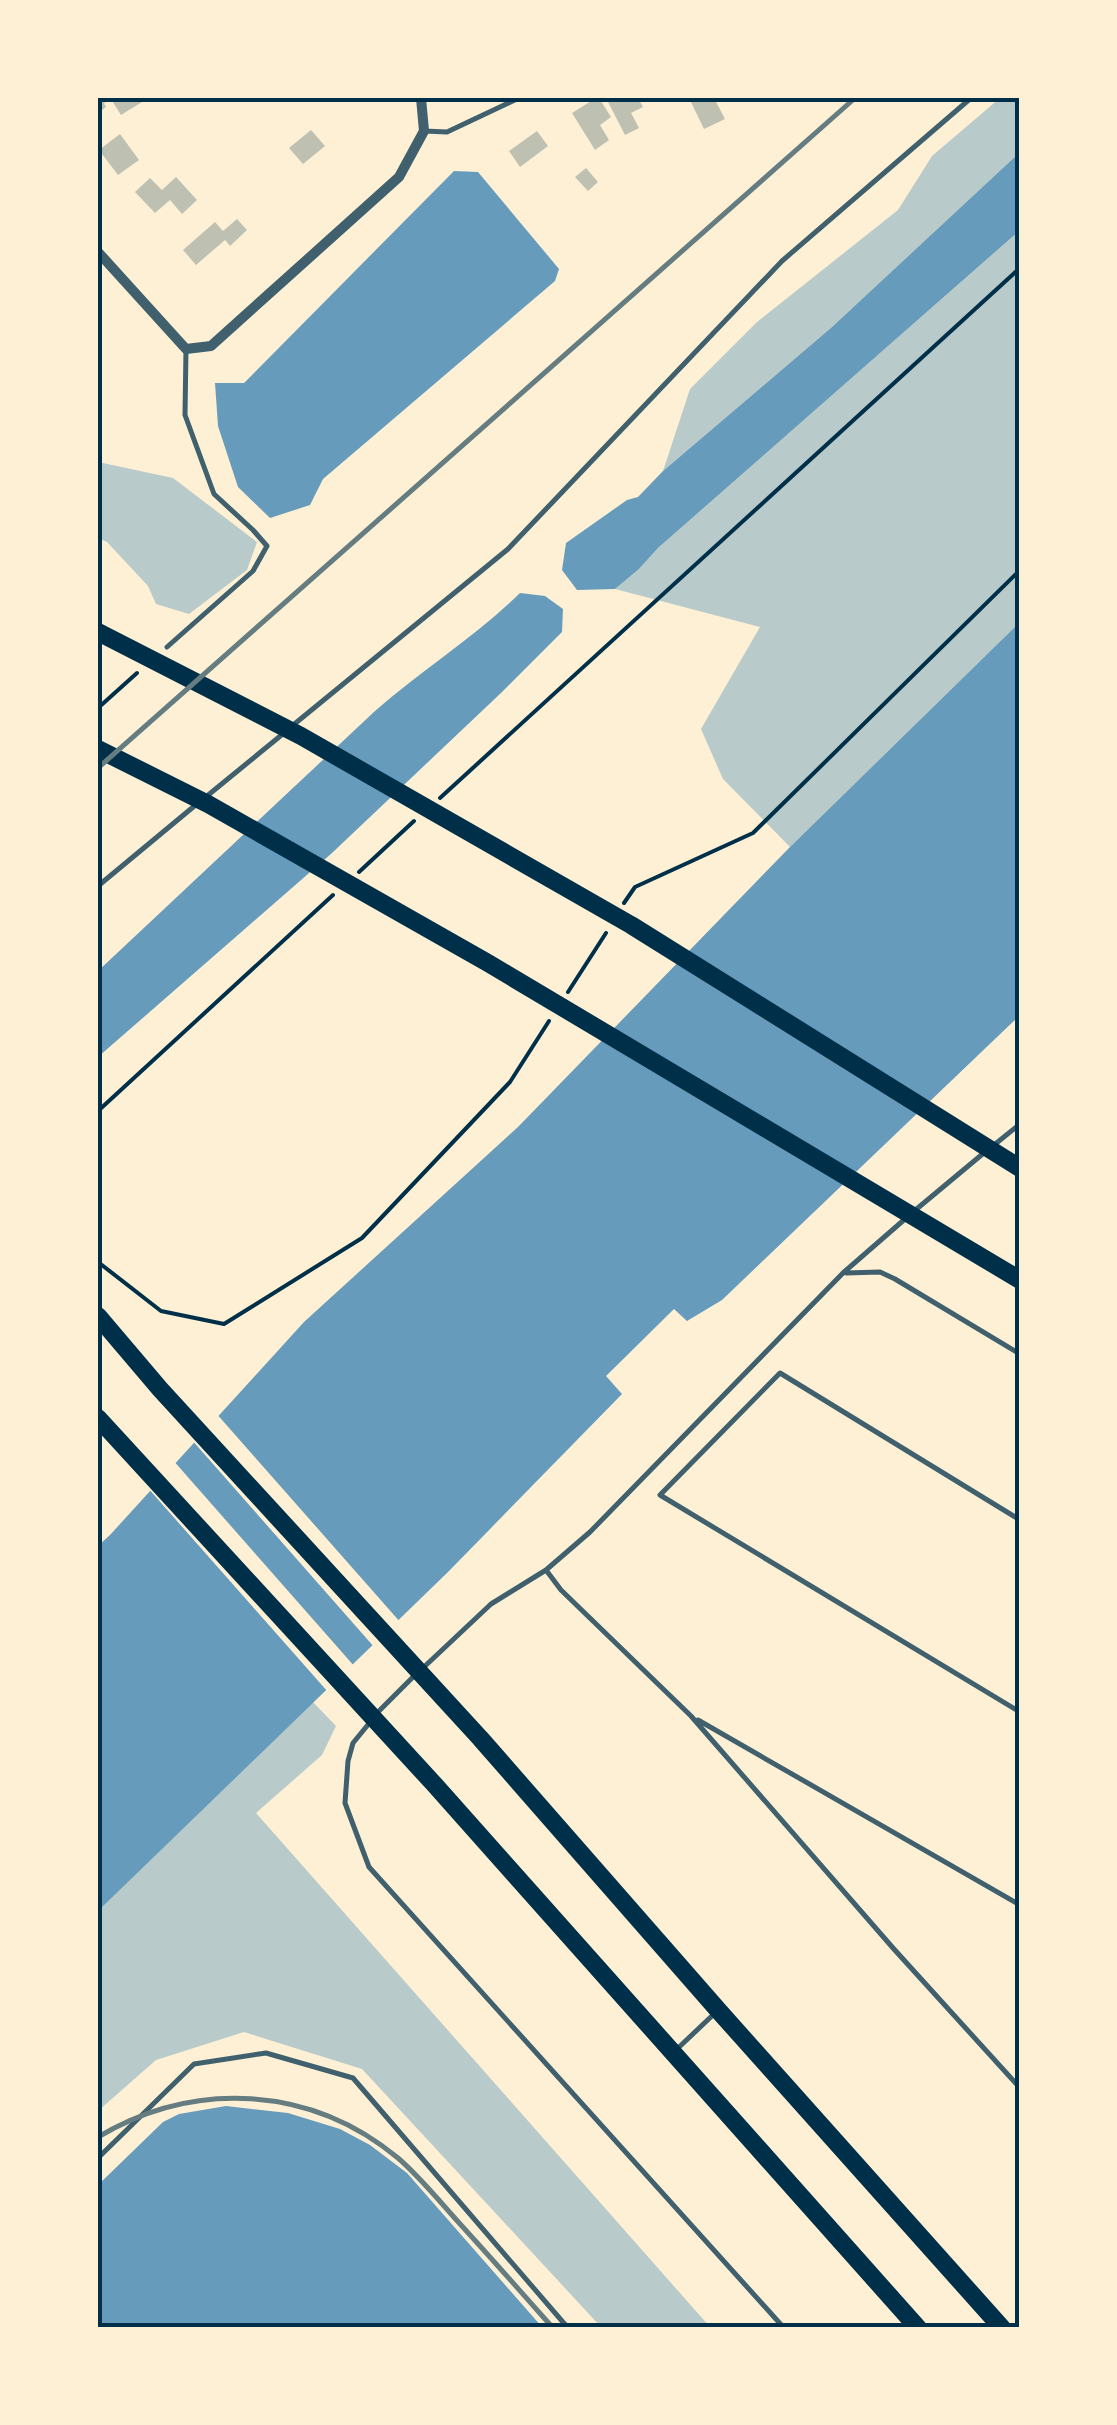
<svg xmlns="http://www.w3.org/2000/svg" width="1117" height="2425" font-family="Figtree,sans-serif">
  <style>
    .green { fill: #b9caca }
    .water { fill: #669bbc }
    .pier { fill: #fdf0d5 }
    .building { fill: #bec0b2 }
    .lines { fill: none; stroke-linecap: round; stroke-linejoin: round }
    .path { stroke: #003049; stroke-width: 4 }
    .service { stroke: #3f606c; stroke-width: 5 }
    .minor { stroke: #3f606c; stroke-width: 10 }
    .trunk { stroke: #003049; stroke-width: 18 }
    .motorway { stroke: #003049; stroke-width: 18 }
    .rail { stroke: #657d81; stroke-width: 5 }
    .neatline { fill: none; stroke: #003049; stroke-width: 4 }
  </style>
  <rect width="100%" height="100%" fill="#fdf0d5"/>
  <path class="green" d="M 1000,98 L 1019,98 L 1019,153 L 832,327 L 663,471 L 690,389 L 757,322 L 898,210 L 932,156 Z
    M 1019,231 L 1019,623 L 790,847 L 723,779 L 701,729 L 760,627 L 615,589 L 639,569 L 658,548 Z
    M 98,462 L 173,478 L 257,542 L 247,570 L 189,614 L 156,604 L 148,586 L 107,542 L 98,538 Z
    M 312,1701 L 336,1726 L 322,1755 L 256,1813 L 710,2327 L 601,2327 L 362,2069 L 244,2032 L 156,2060 L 98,2111 L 98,1911 Z"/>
  <path class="water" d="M 1019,153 L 1019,231 L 658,548 L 639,569 L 615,589 L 577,590 L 562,570 L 566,543 L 627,500 L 638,497 L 663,471 L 832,327 Z
    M 454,171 L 478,172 L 559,269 L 555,281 L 323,479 L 310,505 L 270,518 L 238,487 L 218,426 L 215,383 L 244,383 Z
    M 520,593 L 545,596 L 563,609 L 562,632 L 502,692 L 332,853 L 98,1057 L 98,971 L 375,711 C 422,670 475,637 520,593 Z
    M 1019,623 L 1019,1016 L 722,1300 L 687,1321 L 674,1309 L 606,1376 L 622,1394 L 448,1572 L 98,1911 L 98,1546 L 110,1535 L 304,1322 L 518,1127 L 790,847 Z
    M 226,2106 L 288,2113 L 340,2129 L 370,2145 L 407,2173 L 542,2327 L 98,2327 L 98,2185 L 163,2122 L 179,2114 Z"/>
  <path class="pier" d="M 215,1412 L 401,1623 L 375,1648 L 191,1439 Z
    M 172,1459 L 355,1667 L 328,1692 L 147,1487 Z"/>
  <path class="building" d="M 98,98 L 139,98 L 142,102 L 121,115 L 111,99 L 104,103 L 106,107 L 98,113 Z
    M 596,98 L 599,98 L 611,117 L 600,125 L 609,140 L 595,150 L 572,113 Z
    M 611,98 L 638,98 L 643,107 L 631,113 L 639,128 L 625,135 L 607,100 Z
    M 689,98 L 714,98 L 725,119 L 704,129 Z
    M 311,130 L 325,146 L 303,164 L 289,148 Z
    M 537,131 L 548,146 L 520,167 L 509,151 Z
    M 120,134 L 139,160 L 118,175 L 99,150 Z
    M 586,168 L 598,182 L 588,191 L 575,177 Z
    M 176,177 L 197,200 L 182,214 L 170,200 L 155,213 L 135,192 L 150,178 L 162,190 Z
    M 237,219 L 247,230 L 230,246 L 225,240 L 196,265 L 183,250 L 215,222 L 223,231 Z"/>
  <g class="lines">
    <path class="path" d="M 98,708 L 137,673
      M 440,798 L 1020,268
      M 359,872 L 414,821
      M 624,903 L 635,887 L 753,833 L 1020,570
      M 568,992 L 606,933
      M 98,1111 L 333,895
      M 98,1262 L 161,1311 L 224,1324 L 362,1238 L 510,1082 L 549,1021"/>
    <path class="service" d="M 424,131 L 447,132 L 519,98
      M 167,647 L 253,571 L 267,546 L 253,530 L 214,494 L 185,415 L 186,349
      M 292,726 L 508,549 L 782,261 L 971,98
      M 207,796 L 284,733
      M 98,886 L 198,803
      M 994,1145 L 1020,1124
      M 913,1212 L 985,1152
      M 846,1273 L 880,1272 L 895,1279 L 1020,1354
      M 1020,1520 L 780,1373 L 660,1495 L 1020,1712
      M 546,1570 L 561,1590 L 691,1716 L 893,1948 L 1020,2088
      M 424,1667 L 491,1604 L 546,1570 L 590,1532 L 843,1273 L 905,1219
      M 378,1712 L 416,1674
      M 698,1720 L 1020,1905
      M 371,1721 L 353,1743 L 348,1761 L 345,1803 L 369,1867 L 784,2328
      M 676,2050 L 715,2013
      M 98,2158 L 194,2064 L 266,2053 L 353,2078 L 568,2328"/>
    <path class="minor" d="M 98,252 L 186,349 L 211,346 L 399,177 L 424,131 L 421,98"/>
    <path class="trunk" d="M 98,1316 L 160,1389 L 480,1738 L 718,2010 L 1002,2328
      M 98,1418 L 434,1784 L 918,2328"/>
    <path class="motorway" d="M 98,632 L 301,736 L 631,925 L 1020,1168
      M 98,749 L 208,804 L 488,963 L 1020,1280"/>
    <path class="rail" d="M 98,768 L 855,98
      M 98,2137 C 194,2080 310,2085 398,2158 C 421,2178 440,2202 461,2225 C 492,2259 522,2293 553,2328"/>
  </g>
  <rect width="1117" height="2425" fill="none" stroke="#fdf0d5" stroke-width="200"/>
  <rect x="100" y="100" width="917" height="2225" class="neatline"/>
</svg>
